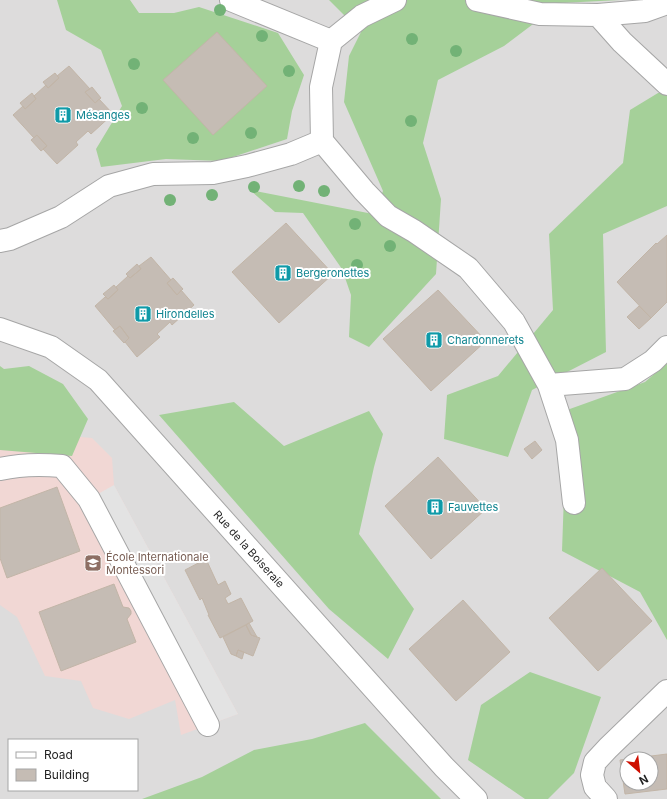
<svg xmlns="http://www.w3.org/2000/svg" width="667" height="799" font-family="Inter,sans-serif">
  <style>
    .residential { fill: #dddcdc; fill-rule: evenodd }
    .commercial { fill: #f1d7d4 }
    .forest { fill: #a5d099 }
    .parking { fill: #e3e3e3 }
    .building { fill: #c5bcb4; stroke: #c2b5a7; fill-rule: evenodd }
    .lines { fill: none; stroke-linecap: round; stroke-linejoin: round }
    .minor-casing { stroke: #a6a6a6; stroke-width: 24 }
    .minor { stroke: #fff; stroke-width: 22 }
    .tree { fill: #72b276 }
    .labels { text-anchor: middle; stroke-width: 4; stroke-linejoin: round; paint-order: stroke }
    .culture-label { font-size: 11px; fill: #0d838f; stroke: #fff; text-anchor: start }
    .street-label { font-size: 11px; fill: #1f1f1f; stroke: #fff }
    .education-label { font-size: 11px; fill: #785e54; stroke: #fff; text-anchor: start }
  </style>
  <rect width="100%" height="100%" fill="#f0ede5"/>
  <path class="residential" d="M 0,0 L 667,0 L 667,799 L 0,799 ZM 9,740 L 137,740 L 137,790 L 9,790 ZM 627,759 L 651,759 L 651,783 L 627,783 Z"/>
  <path class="commercial" d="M 35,433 L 92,438 L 112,458 L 114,485 L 238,714 L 181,735 L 175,700 L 129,719 L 93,708 L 81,681 L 45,676 L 17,617 L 0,605 L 0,440 Z"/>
  <path class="forest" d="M 57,0 L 130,0 L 139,13 L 174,13 L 199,7 L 278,33 L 304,75 L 292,111 L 287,139 L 221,161 L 166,159 L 101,167 L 96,149 L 122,106 L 101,50 L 66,30 Z
    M 329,0 L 620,0 L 561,3 L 504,46 L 438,80 L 423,143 L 441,199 L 436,274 L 369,347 L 349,337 L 351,295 L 342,269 L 303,213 L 275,212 L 250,190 L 373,214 L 383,191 L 344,102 L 349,56 L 361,32 Z
    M 658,93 L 667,93 L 667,206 L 603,234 L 606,352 L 532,390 L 508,457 L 444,439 L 447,395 L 498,376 L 553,310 L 549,234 L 623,163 L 630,110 Z
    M 667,363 L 667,640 L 640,592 L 562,551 L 567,410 L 645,382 Z
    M 0,366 L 4,369 L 29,366 L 63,384 L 88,419 L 72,456 L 0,450 Z
    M 234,402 L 284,446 L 369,411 L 383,434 L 374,467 L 359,534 L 414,609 L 388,659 L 329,609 L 159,415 Z
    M 530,672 L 601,697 L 574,773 L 548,799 L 525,799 L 468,760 L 481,705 Z
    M 365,723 L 441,799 L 142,799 L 202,777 L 254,750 L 312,739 Z"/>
  <path class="parking" d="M 114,485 L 238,714 L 208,725 L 89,499 Z"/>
  <path class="building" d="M 217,32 L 267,86 L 213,135 L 163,80 Z
    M 69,66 L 90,89 L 85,92 L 95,103 L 99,99 L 113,114 L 91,134 L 88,131 L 76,142 L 78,145 L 57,164 L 43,149 L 47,146 L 37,135 L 34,138 L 13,115 L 23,106 L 25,109 L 36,99 L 34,96 L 46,85 L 48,88 L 59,78 L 57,76 Z
    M 55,73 L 59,78 L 48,88 L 43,82 Z
    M 92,87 L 101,98 L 95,103 L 85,92 Z
    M 32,93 L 36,99 L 25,109 L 20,103 Z
    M 37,135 L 47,146 L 41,151 L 31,140 Z
    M 286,223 L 333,274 L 279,323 L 232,272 Z
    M 667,235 L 667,302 L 651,318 L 617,282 L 656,243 L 657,244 Z
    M 151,257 L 171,280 L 167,283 L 177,295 L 181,290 L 194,305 L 172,325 L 170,322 L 157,334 L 160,337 L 137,357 L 125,342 L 129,338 L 120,326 L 115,330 L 95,306 L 105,297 L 108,299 L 118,290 L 116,287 L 128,276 L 130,278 L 141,269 L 139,266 Z
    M 137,264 L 141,269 L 130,278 L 126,274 Z
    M 173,278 L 183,289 L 177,295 L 167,283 Z
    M 114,285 L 118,290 L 108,299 L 103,294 Z
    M 438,290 L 486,341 L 431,391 L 383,339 Z
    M 639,306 L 651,318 L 639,329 L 627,317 Z
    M 120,326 L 129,338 L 124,343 L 113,331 Z
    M 535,441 L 542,450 L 532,459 L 524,449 Z
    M 438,457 L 486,509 L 431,559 L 385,506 Z
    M 57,487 L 80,551 L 7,578 L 0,558 L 0,508 Z
    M 206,559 L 218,585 L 225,581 L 231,594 L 225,598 L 228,604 L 241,598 L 253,621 L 220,638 L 208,615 L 209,615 L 202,598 L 200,600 L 185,570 Z
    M 602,568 L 652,621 L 598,671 L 549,618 Z
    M 114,584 L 123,607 L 129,608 L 131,611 L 131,614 L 127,619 L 136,642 L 61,671 L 39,612 Z
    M 463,600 L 510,652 L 456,701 L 409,649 Z
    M 249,623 L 257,637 L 251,635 L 246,625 Z
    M 246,625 L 251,635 L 260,638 L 253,656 L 238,650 L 236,656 L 231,654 L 223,637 Z
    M 238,650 L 244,652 L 242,659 L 236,656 Z
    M 667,754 L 667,789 L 625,794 L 620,760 ZM 627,759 L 651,759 L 651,783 L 627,783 Z"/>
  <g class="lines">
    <g class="minor-casing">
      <path id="minor" d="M 231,0 L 331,41 L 362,16 L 395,0
        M 477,0 L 540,14 L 598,15 L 645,11 L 667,3
        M 598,15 L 622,42 L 667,84
        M 322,141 L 364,191 L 388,216 L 414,231 L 468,268 L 514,322 L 549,385 L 567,440 L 574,503
        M 0,241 L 10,239 L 61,217 L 109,186 L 153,174 L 213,173 L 247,166 L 291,154 L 322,141 L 321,87 L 331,41
        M 0,329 L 51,347 L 98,380 L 444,767 L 476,799
        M 549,385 L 625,379 L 653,361 L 667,347
        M 0,469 C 21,464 40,464 62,466 L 89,499 L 208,725
        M 606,799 L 595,787 L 592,775 L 595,762 L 608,748 L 667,691"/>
    </g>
    <use href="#minor" class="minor"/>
  </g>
  <g class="tree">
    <circle cx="220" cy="10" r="6"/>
    <circle cx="262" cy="36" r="6"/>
    <circle cx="412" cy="39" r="6"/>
    <circle cx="456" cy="51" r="6"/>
    <circle cx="134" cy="64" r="6"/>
    <circle cx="289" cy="71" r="6"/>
    <circle cx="142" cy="108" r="6"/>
    <circle cx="411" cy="121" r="6"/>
    <circle cx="251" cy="133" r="6"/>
    <circle cx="193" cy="138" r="6"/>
    <circle cx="299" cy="186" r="6"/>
    <circle cx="254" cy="187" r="6"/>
    <circle cx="324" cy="191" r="6"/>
    <circle cx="212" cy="195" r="6"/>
    <circle cx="170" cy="200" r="6"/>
    <circle cx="355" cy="224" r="6"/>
    <circle cx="390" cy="246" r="6"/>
    <circle cx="357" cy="265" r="6"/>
  </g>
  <defs>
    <g id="building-square" transform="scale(0.9)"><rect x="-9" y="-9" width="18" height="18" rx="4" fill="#0f9aa8" stroke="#fff"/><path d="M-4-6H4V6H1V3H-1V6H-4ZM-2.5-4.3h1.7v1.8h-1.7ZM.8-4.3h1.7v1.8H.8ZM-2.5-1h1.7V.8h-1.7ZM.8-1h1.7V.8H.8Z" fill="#fff"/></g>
    <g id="school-square" transform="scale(0.9)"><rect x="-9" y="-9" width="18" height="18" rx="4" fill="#8d6e63" stroke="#fff"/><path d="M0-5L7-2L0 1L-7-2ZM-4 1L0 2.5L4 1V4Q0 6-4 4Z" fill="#fff"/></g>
  </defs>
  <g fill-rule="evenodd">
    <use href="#building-square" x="63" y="115"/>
    <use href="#building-square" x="283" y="273"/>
    <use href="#building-square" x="143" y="314"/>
    <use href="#building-square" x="434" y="340"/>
    <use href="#building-square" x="435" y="507"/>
    <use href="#school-square" x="93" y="563"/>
  </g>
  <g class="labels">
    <g class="culture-label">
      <text x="76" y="119">Mésanges</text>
      <text x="296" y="277">Bergeronettes</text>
      <text x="156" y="318">Hirondelles</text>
      <text x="447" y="344">Chardonnerets</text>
      <text x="448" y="511">Fauvettes</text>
    </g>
    <g class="street-label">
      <text transform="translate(249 549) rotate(48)" y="4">Rue de la Boiseraie</text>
    </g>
    <g class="education-label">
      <text x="106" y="561">École Internationale<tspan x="106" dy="13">Montessori</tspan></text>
    </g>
  </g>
  <rect x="8" y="739" width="130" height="52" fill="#ffffff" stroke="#a5a5a5"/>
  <rect x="16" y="752" width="20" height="6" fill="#ffffff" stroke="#a5a5a5"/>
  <text x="44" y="759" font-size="12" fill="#1f1f1f">Road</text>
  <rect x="16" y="769" width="20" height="12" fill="#c5bcb4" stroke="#a5a5a5"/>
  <text x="44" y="779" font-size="12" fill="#1f1f1f">Building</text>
  <g transform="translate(639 771) rotate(152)"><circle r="19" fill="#ffffff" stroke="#a5a5a5"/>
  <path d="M0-3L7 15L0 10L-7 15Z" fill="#ce0f00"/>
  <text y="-6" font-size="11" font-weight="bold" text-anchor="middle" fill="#1f1f1f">N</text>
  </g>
</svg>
